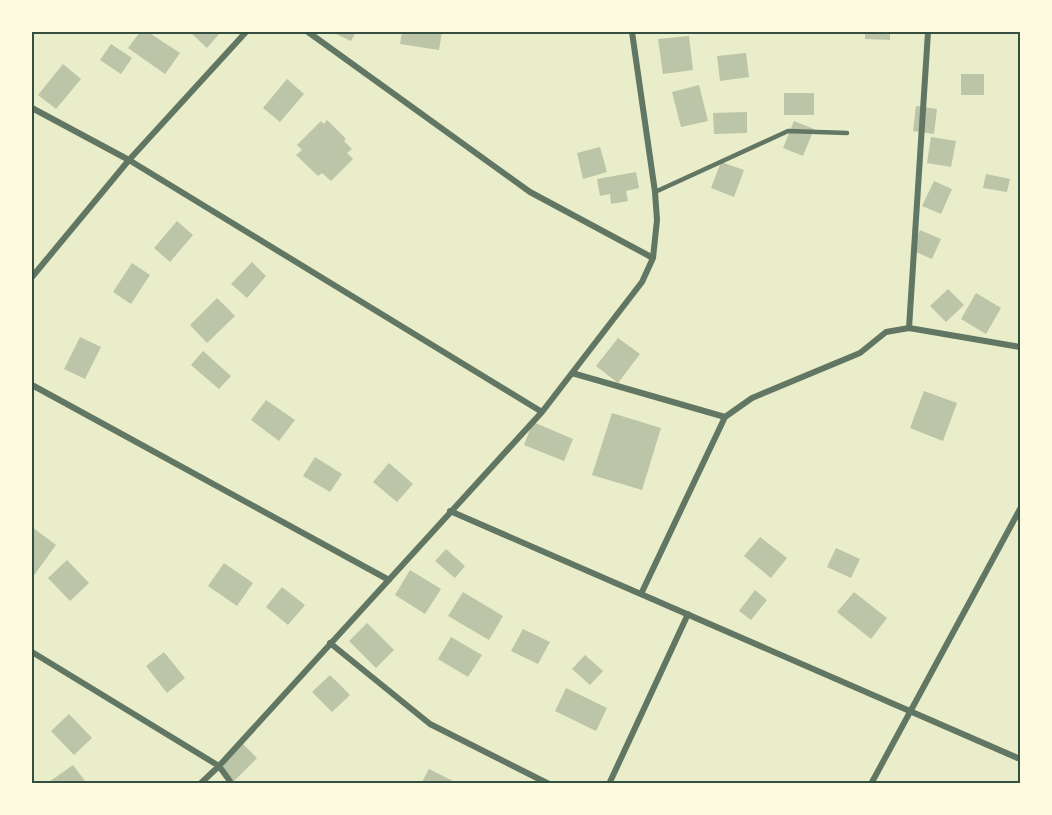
<svg xmlns="http://www.w3.org/2000/svg" width="1052" height="815" font-family="Lora,serif">
  <style>
    .building { fill: #bcc5a7 }
    .lines { fill: none; stroke-linecap: round; stroke-linejoin: round }
    .service { stroke: #617663; stroke-width: 4.5 }
    .minor { stroke: #617663; stroke-width: 6 }
    .neatline { fill: none; stroke: #344e41; stroke-width: 2 }
  </style>
  <rect width="100%" height="100%" fill="#e9edc9"/>
  <path class="building" d="M 140,32 L 148,32 L 180,53 L 165,74 L 128,48 Z
    M 190,32 L 221,32 L 207,48 Z
    M 332,32 L 356,32 L 351,41 Z
    M 402,32 L 442,32 L 439,50 L 400,44 Z
    M 865,32 L 890,32 L 890,40 L 865,39 Z
    M 689,36 L 693,70 L 663,74 L 658,39 Z
    M 111,44 L 132,58 L 121,74 L 100,60 Z
    M 746,53 L 749,77 L 720,81 L 717,56 Z
    M 63,64 L 81,79 L 56,109 L 38,95 Z
    M 961,74 L 984,74 L 984,95 L 961,95 Z
    M 287,79 L 304,94 L 280,122 L 263,108 Z
    M 699,85 L 708,121 L 681,127 L 672,92 Z
    M 784,93 L 814,93 L 814,115 L 784,115 Z
    M 916,106 L 937,109 L 934,134 L 913,131 Z
    M 747,112 L 747,133 L 714,134 L 713,113 Z
    M 327,120 L 346,139 L 344,141 L 352,149 L 347,153 L 353,159 L 331,181 L 322,173 L 318,176 L 296,155 L 302,150 L 297,145 L 321,121 L 324,124 Z
    M 794,121 L 814,129 L 803,156 L 783,148 Z
    M 931,137 L 956,141 L 951,167 L 927,163 Z
    M 600,147 L 607,172 L 583,179 L 577,153 Z
    M 721,162 L 744,170 L 734,197 L 711,188 Z
    M 636,172 L 639,188 L 626,191 L 628,201 L 611,204 L 610,194 L 600,196 L 597,179 Z
    M 986,174 L 1010,179 L 1007,192 L 983,188 Z
    M 934,181 L 952,189 L 941,214 L 922,206 Z
    M 177,221 L 193,235 L 170,262 L 154,248 Z
    M 920,230 L 941,239 L 932,259 L 911,250 Z
    M 252,262 L 266,276 L 247,298 L 231,284 Z
    M 132,263 L 150,275 L 131,304 L 113,292 Z
    M 948,289 L 964,305 L 946,322 L 930,306 Z
    M 976,293 L 1001,308 L 986,334 L 961,319 Z
    M 217,298 L 235,316 L 207,343 L 190,325 Z
    M 80,337 L 101,347 L 85,379 L 64,369 Z
    M 618,338 L 640,354 L 618,383 L 596,366 Z
    M 203,351 L 231,376 L 219,389 L 191,365 Z
    M 924,391 L 957,403 L 943,441 L 910,428 Z
    M 266,400 L 295,420 L 279,441 L 251,420 Z
    M 612,413 L 661,428 L 642,490 L 592,475 Z
    M 533,422 L 573,439 L 564,461 L 524,445 Z
    M 315,457 L 342,474 L 330,492 L 303,476 Z
    M 389,463 L 413,484 L 397,502 L 373,482 Z
    M 32,527 L 56,545 L 32,578 Z
    M 760,537 L 787,558 L 771,578 L 744,556 Z
    M 836,548 L 860,559 L 851,578 L 827,567 Z
    M 446,549 L 465,566 L 455,578 L 435,561 Z
    M 67,560 L 89,583 L 70,601 L 48,578 Z
    M 224,563 L 253,583 L 237,606 L 208,586 Z
    M 410,570 L 441,589 L 425,614 L 395,595 Z
    M 282,587 L 305,605 L 288,625 L 266,607 Z
    M 755,590 L 767,600 L 751,620 L 739,611 Z
    M 463,592 L 503,616 L 489,640 L 448,616 Z
    M 854,592 L 887,618 L 871,639 L 837,612 Z
    M 367,623 L 394,650 L 376,668 L 349,641 Z
    M 523,629 L 550,642 L 538,664 L 511,651 Z
    M 451,637 L 482,655 L 468,677 L 438,659 Z
    M 164,652 L 185,678 L 167,693 L 146,666 Z
    M 585,655 L 603,671 L 590,685 L 572,669 Z
    M 330,675 L 350,695 L 332,712 L 312,692 Z
    M 566,688 L 607,708 L 596,731 L 555,711 Z
    M 69,714 L 92,738 L 74,755 L 51,731 Z
    M 241,742 L 257,758 L 234,781 L 218,765 Z
    M 73,765 L 85,781 L 46,784 Z
    M 429,769 L 459,784 L 421,784 Z"/>
  <g class="lines">
    <path class="service" d="M 655,192 L 788,131 L 847,133"/>
    <path class="minor" d="M 308,32 L 530,192 L 653,258
      M 32,108 L 129,160 L 542,412
      M 32,277 L 129,160 L 246,32
      M 909,328 L 928,32
      M 572,373 L 725,417 L 752,398 L 860,353 L 886,332 L 909,328 L 1020,347
      M 32,385 L 389,580
      M 450,511 L 1020,759
      M 641,594 L 725,417
      M 330,643 L 430,724 L 549,784
      M 32,652 L 219,766 L 232,784
      M 200,784 L 219,766 L 542,412 L 642,282 L 653,258 L 657,220 L 655,192 L 632,32
      M 609,784 L 688,614
      M 871,784 L 1020,509"/>
  </g>
  <rect width="1052" height="815" fill="none" stroke="#fefae0" stroke-width="66"/>
  <rect x="33" y="33" width="986" height="749" class="neatline"/>
</svg>
